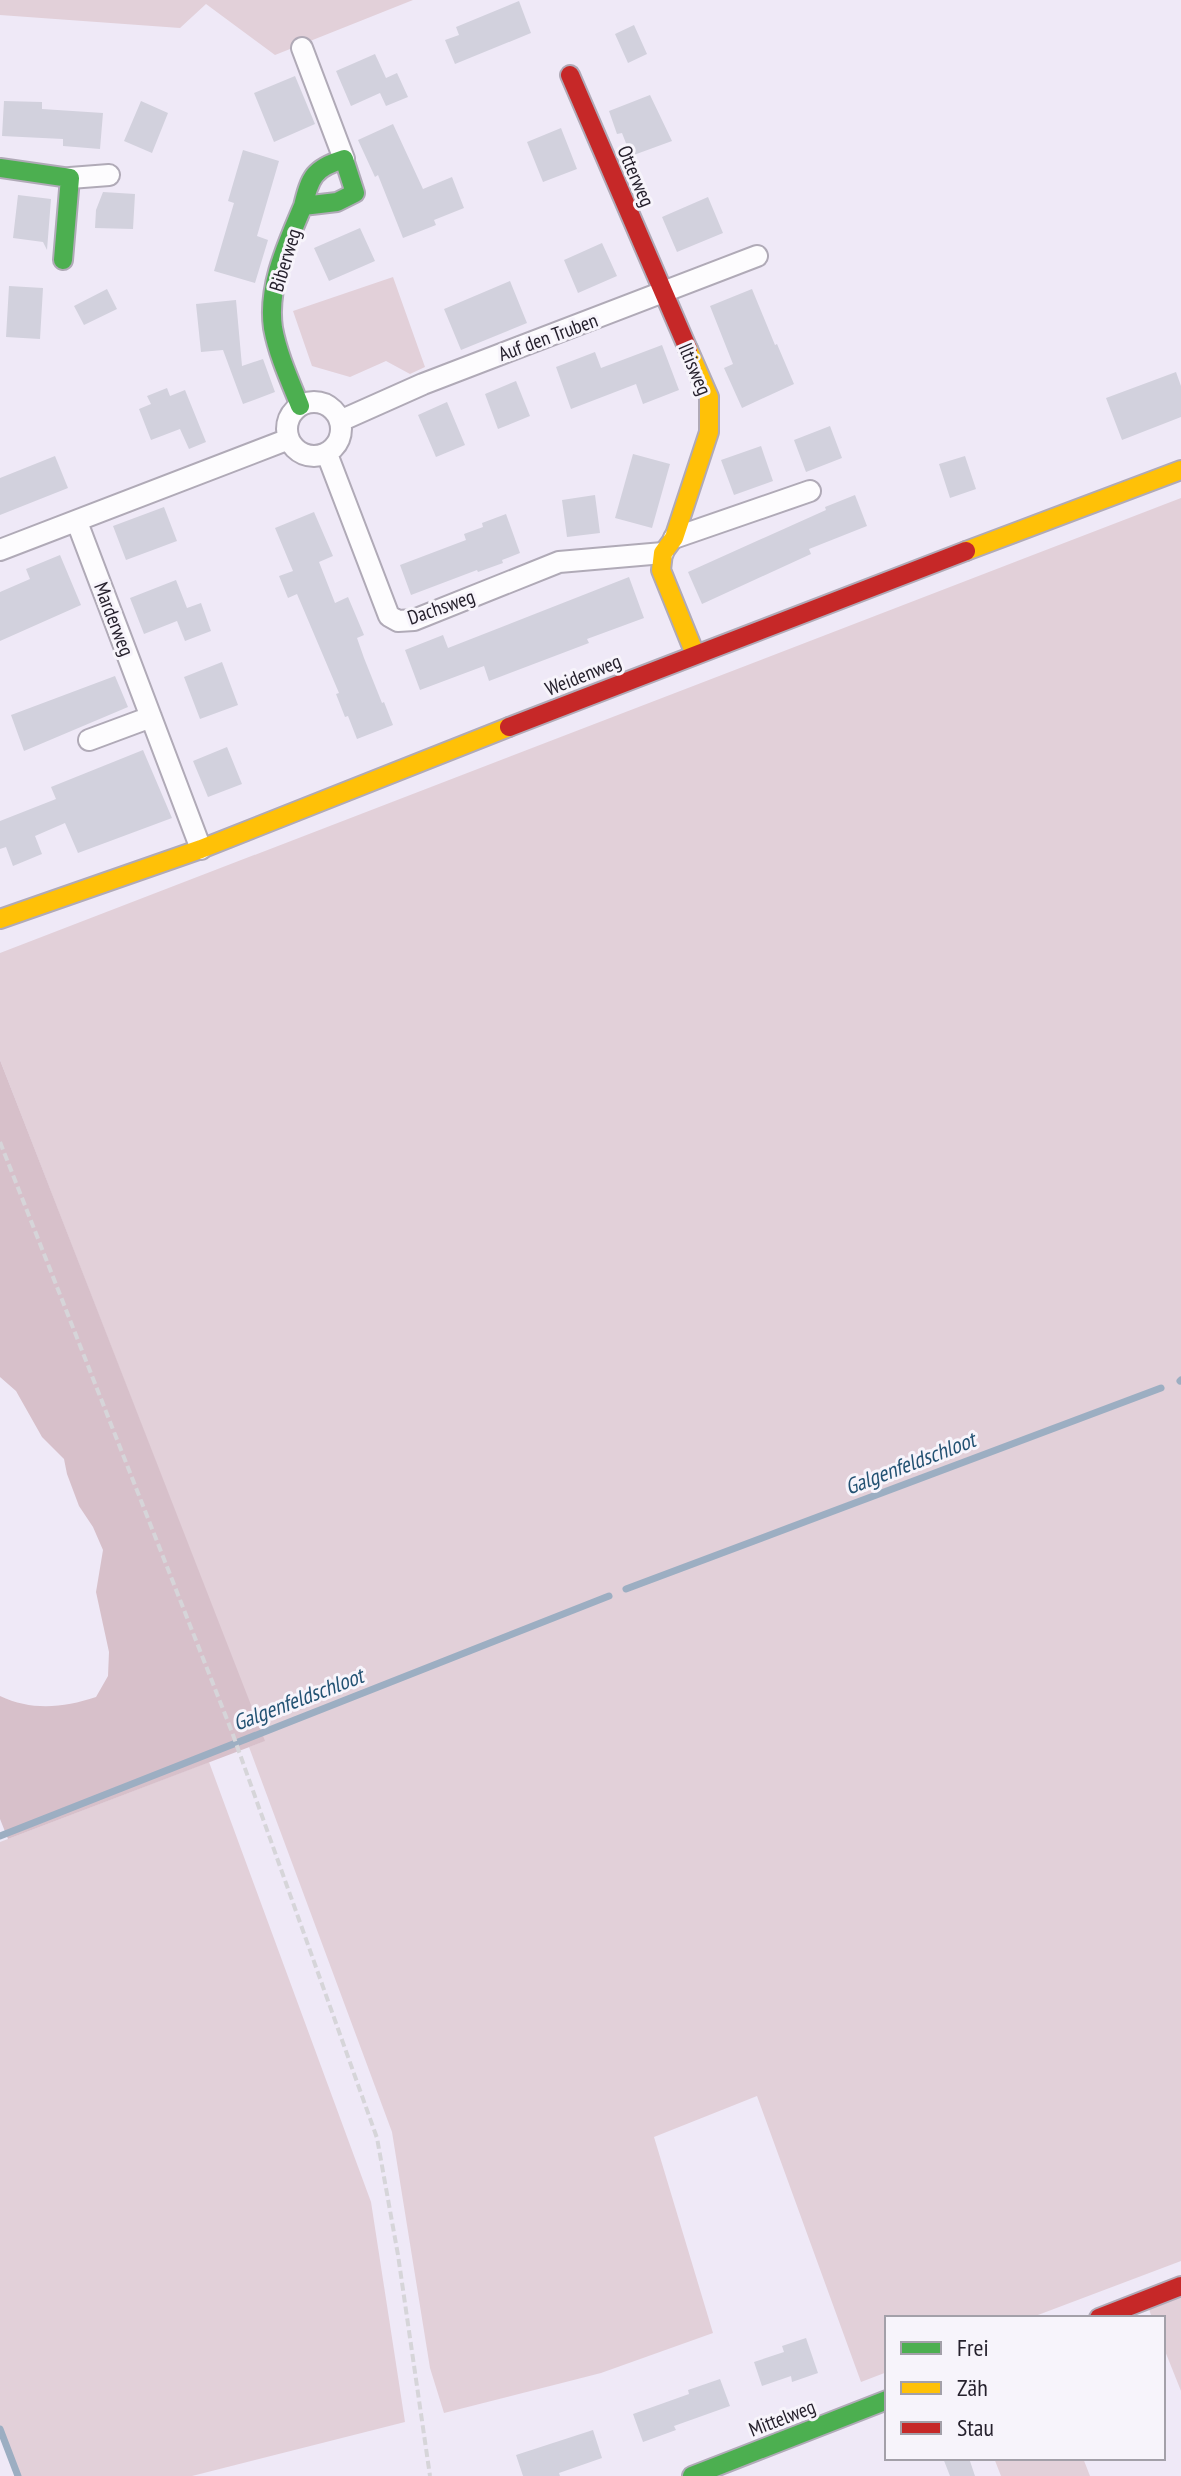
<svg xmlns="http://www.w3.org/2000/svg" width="1181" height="2476" font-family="'PT Sans Narrow',sans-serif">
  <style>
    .green { fill: #e2d0d9 }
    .forest { fill: #d7c0ca }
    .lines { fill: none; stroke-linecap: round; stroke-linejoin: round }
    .stream { stroke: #9caec2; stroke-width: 7 }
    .building { fill: #d2d1dd }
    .street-casing { stroke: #b0aab7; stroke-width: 24 }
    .fast-casing { stroke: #b0aab7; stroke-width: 22 }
    .slow-casing { stroke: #b0aab7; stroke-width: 22 }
    .jam-casing { stroke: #b0aab7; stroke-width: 22 }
    .path { stroke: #d6d5d9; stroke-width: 4; stroke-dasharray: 8 4; stroke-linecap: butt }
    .street { stroke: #fdfcfe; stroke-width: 20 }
    .fast { stroke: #4caf50; stroke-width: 18 }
    .slow { stroke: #ffc107; stroke-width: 18 }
    .jam { stroke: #c62828; stroke-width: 18 }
    .labels { text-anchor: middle; stroke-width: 6; stroke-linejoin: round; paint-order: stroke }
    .street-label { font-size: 20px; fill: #26212d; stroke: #f7f4fb }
    .water-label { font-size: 22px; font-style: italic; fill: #235273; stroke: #f7f4fb }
  </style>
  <rect width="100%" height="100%" fill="#efe9f7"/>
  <path class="green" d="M 0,0 L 413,0 L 275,55 L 206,4 L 180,28 L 0,15 Z
    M 393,277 L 425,367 L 410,374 L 386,361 L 350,377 L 312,366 L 293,311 Z
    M 1181,498 L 1181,2261 L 1030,2318 L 887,2318 L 887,2372 L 861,2382 L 757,2096 L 654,2137 L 713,2333 L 601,2373 L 444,2413 L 430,2368 L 392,2132 L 249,1747 L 264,1741 L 0,1060 L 0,953 Z
    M 209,1762 L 371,2202 L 405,2422 L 192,2476 L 18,2476 L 0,2432 L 0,1842 Z
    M 1181,2297 L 1181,2391 L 1163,2346 L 1163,2318 L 1152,2318 L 1149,2309 Z
    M 994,2458 L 1083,2458 L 1090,2476 L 1001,2476 Z"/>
  <path class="forest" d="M 0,1060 L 265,1741 L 8,1839 L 0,1819 L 0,1696 C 32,1711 63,1708 96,1697 L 108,1676 L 109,1652 L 96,1592 L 103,1550 L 93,1527 L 79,1506 L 67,1474 L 64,1459 L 42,1437 L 16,1391 L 0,1377 Z"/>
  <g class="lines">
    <path class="stream" d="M 1180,1381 L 1181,1380
      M 626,1589 L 1161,1388
      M 0,1836 L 609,1596
      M 0,2429 L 18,2476"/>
  </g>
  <path class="building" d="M 519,1 L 531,33 L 455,64 L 445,40 L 459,35 L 456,27 Z
    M 634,25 L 647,54 L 628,63 L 615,34 Z
    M 375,54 L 386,78 L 397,73 L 408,97 L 386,106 L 380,93 L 351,106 L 336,71 Z
    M 295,76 L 315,124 L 274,142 L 254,93 Z
    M 650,95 L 672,141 L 631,156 L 622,133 L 617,134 L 609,111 Z
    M 4,101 L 42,102 L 42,109 L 103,113 L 100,149 L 63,146 L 63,139 L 2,136 Z
    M 141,101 L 168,113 L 152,153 L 124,141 Z
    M 393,124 L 423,189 L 452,177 L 464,208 L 434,220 L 436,225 L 403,238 L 378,175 L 375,177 L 358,140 Z
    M 561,128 L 577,169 L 543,182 L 527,142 Z
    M 243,150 L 279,161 L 257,236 L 268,240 L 255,283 L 214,271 L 234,203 L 228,201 Z
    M 103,192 L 135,194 L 133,229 L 95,228 L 96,210 Z
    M 18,195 L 51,199 L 47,250 L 43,242 L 13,238 Z
    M 708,197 L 723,233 L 677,252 L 662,217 Z
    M 360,228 L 375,261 L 329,281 L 314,248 Z
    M 602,243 L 617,276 L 578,293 L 564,260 Z
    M 510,281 L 527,323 L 461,350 L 444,309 Z
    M 9,286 L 43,288 L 40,339 L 6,337 Z
    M 107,289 L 117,309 L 84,325 L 74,306 Z
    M 752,289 L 775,345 L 777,344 L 794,384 L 742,408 L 724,368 L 733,364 L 710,306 Z
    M 236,300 L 242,366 L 263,359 L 275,392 L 243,404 L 223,350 L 201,352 L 196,304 Z
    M 662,345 L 679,390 L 643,404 L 636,384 L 571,409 L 556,367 L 595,352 L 601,368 Z
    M 1176,372 L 1181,386 L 1181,417 L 1122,440 L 1106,398 Z
    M 516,381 L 530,416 L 498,429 L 485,394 Z
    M 167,388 L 170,396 L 185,390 L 206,442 L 189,449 L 180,429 L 151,440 L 139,409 L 151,404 L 147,396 Z
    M 447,402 L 465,445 L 436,457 L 418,415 Z
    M 830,426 L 842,458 L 806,472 L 794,440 Z
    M 761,446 L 773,481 L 734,495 L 721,460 Z
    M 633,454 L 670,464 L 652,528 L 615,518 Z
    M 55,456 L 68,488 L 0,515 L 0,478 Z
    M 965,456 L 976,489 L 950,498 L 939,464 Z
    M 595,495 L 600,533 L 567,537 L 562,500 Z
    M 855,495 L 867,526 L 809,549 L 811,554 L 702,604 L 688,572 L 826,510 L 825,507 Z
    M 164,507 L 177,541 L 126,560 L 113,526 Z
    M 314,512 L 333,556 L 319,562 L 335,603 L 348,597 L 364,635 L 357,638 L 364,658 L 382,703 L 384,702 L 393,725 L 357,739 L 348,716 L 345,717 L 336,694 L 339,693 L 297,594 L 288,598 L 279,576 L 293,571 L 275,528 Z
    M 506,514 L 520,553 L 502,560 L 503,563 L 478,572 L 477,570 L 411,595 L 400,565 L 466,540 L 464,534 L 483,527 L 482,523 Z
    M 60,555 L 81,605 L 0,641 L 0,592 L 30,579 L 26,569 Z
    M 629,577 L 644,618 L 587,639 L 589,643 L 489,681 L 484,666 L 420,690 L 405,650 L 443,635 L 448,648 Z
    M 176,580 L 187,608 L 201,603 L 211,631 L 185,641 L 177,621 L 144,634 L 130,598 Z
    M 222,662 L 238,705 L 200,719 L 184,677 Z
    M 115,676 L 128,707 L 24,751 L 11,715 Z
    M 227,747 L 242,784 L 208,797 L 193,761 Z
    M 143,750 L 172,818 L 78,853 L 65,823 L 35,836 L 42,854 L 13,866 L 6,847 L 0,849 L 0,821 L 56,799 L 51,787 Z
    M 806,2338 L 818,2373 L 792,2382 L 791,2376 L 762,2386 L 754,2362 L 784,2352 L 782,2346 Z
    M 720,2379 L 730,2406 L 674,2426 L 676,2430 L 643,2442 L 633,2414 L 689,2394 L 688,2390 Z
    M 593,2430 L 602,2458 L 559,2473 L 560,2476 L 523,2476 L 516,2455 Z
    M 943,2458 L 969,2458 L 975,2476 L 950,2476 Z"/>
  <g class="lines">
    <g class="street-casing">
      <path id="street" d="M 302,48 L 344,159
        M 70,178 L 109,175
        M287 429a27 27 0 1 1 54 0a27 27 0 1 1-54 0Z
        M 340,421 L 423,384 L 757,256
        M 327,454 L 389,616 L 398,621 L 414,620 L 559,562 L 663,553
        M 77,522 L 201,849
        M 674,538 L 810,491
        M 0,550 L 289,439
        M 89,740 L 151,717"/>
    </g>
    <g class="fast-casing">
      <path id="fast" d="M 0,168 L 70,178 L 63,260
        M 300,406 C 290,381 278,355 273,328 C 267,286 287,244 303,206 L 337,202 L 355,193 L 344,159 C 314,168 310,177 303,206
        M 692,2476 L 887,2400"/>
    </g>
    <g class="slow-casing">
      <path id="slow" d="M 688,349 L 709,397 L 709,432 L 674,538 L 663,553 L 661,570 L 695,654
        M 966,551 L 1181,470
        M 0,919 L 201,849 L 509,727"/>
    </g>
    <g class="jam-casing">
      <path id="jam" d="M 570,75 L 688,349
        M 509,727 L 966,551
        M 1099,2318 L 1181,2286"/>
    </g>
    <path class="path" d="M 0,1142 L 232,1732 L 377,2138 L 398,2255 L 430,2476"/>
    <use href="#street" class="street"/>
    <use href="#fast" class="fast"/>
    <use href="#slow" class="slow"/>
    <use href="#jam" class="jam"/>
  </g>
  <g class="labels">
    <g class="street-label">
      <text transform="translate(636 176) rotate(67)" y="7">Otterweg</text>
      <text transform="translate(285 260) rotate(-73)" y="7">Biberweg</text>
      <text transform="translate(548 337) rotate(-20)" y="7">Auf den Truben</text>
      <text transform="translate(695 369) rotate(67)" y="7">Iltisweg</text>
      <text transform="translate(441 607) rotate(-19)" y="7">Dachsweg</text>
      <text transform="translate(114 619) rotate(69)" y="7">Marderweg</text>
      <text transform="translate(583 675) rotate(-22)" y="7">Weidenweg</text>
      <text transform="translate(782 2418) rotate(-21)" y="7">Mittelweg</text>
    </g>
    <g class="water-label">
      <text transform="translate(910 1463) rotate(-21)" y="8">Galgenfeldschloot</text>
      <text transform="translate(298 1699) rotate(-21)" y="8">Galgenfeldschloot</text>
    </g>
  </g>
  <rect x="885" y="2316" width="280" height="144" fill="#f7f4fb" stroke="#a3a0a9" stroke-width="2"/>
  <rect x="901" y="2342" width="40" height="12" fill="#4caf50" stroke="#a3a0a9" stroke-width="2"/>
  <text x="957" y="2356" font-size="24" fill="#26212d">Frei</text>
  <rect x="901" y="2382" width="40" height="12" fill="#ffc107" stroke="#a3a0a9" stroke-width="2"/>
  <text x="957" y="2396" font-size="24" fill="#26212d">Zäh</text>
  <rect x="901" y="2422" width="40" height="12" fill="#c62828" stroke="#a3a0a9" stroke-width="2"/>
  <text x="957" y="2436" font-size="24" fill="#26212d">Stau</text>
</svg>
